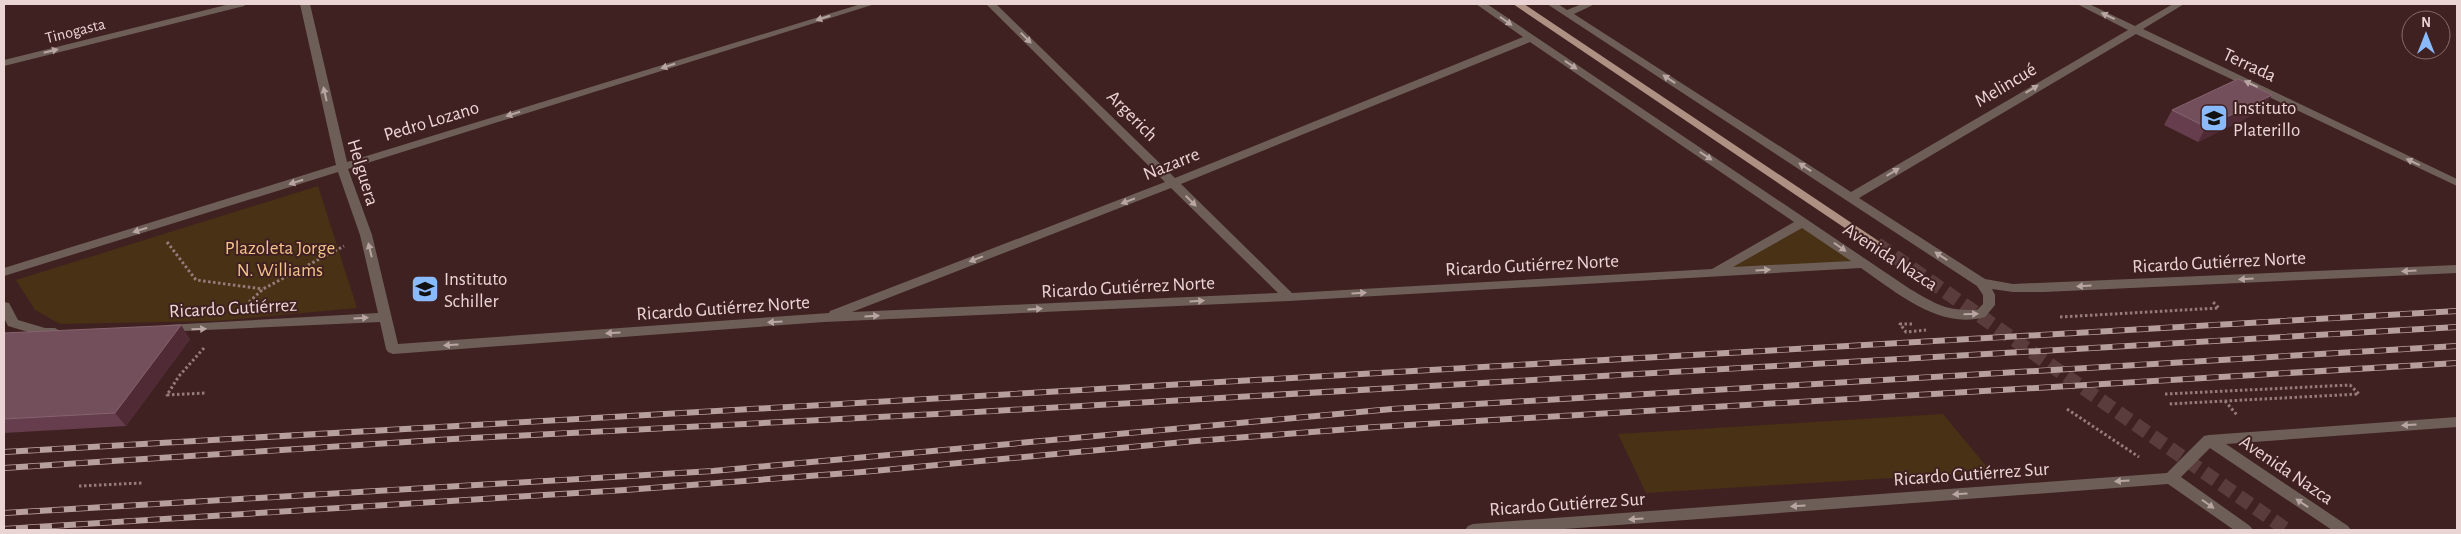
<svg xmlns="http://www.w3.org/2000/svg" width="2461" height="534" font-family="'Alegreya Sans',sans-serif">
  <style>
    .green { fill: #483114 }
    .lines { fill: none; stroke-linecap: round; stroke-linejoin: round }
    .major-tunnel { stroke: #5a3c3c; stroke-width: 14; stroke-dasharray: 14 7; stroke-linecap: butt }
    .path { stroke: #967b7b; stroke-width: 3; stroke-dasharray: 2.5 2.5; stroke-linecap: butt }
    .minor { fill: #6d5f58; fill-rule: evenodd }
    .major { fill: #af9184; fill-rule: evenodd }
    .rail-casing { stroke: #b79f9e; stroke-width: 6 }
    .rail { stroke: #402121; stroke-width: 4.5; stroke-dasharray: 12; stroke-linecap: butt }
    .wall { fill: #653d4c }
    .shaded-wall { fill: #502b35 }
    .building { fill: #734e5b; stroke: #86636e }
    .oneway { fill: #b9a6a2 }
    .labels { text-anchor: middle; stroke-width: 4; stroke-linejoin: round; paint-order: stroke }
    .far-street-label { font-size: 16px; fill: #ebd5d4; stroke: #402121 }
    .street-label { font-size: 19px; fill: #ebd5d4; stroke: #402121 }
    .poi-label { font-size: 19px; fill: #ebd5d4; stroke: #402121; text-anchor: start }
    .park-label { font-size: 19px; fill: #f4c38b; stroke: #402121 }
  </style>
  <rect width="100%" height="100%" fill="#402121"/>
  <path class="green" d="M 318,186 L 357,308 L 216,321 L 60,324 L 35,310 L 16,280 Z
    M 1804,223 L 1861,263 L 1721,271 Z
    M 1943,414 L 1991,472 L 1646,493 L 1618,434 Z"/>
  <g class="lines">
    <path class="major-tunnel" d="M 1877,244 L 2287,530"/>
    <path class="path" d="M 167,242 L 196,280 L 263,289
      M 249,302 L 263,289 L 344,246
      M 2060,317 L 2219,308 L 2213,302
      M 1912,324 L 1900,324 L 1906,332 L 1926,330
      M 204,348 L 179,376 L 167,395 L 205,393
      M 2165,394 L 2350,385 L 2359,394 L 2168,404
      M 2225,401 L 2237,415
      M 2067,409 L 2139,457
      M 79,486 L 142,483"/>
    <path class="minor" d="M 230,4 L 246,4 L 244,6 L 4,66 L 4,60 Z
      M 300,4 L 310,4 L 347,162 L 861,4 L 875,4 L 348,169 L 372,235 L 398,344 L 829,313 L 830,311 L 1165,182 L 986,4 L 996,4 L 1175,178 L 1523,37 L 1476,4 L 1487,4 L 1910,289 C 1936,304 1945,311 1977,310 L 1983,304 L 1983,295 L 1977,286 L 1547,4 L 1558,4 L 1567,10 L 1582,4 L 1595,4 L 1574,14 L 1851,192 L 2128,30 L 2077,4 L 2089,4 L 2135,26 L 2173,4 L 2184,4 L 2143,29 L 2457,179 L 2457,186 L 2136,34 L 1859,198 L 1985,279 L 2013,284 L 2457,265 L 2457,273 L 2044,292 L 2013,292 L 1992,289 L 1995,295 L 1995,305 L 1985,317 C 1939,330 1896,292 1861,268 L 1289,301 L 824,322 L 393,354 L 388,352 L 386,349 L 380,322 L 162,332 L 160,329 L 162,326 L 167,325 L 378,313 L 360,235 L 338,172 L 4,276 L 4,268 L 336,165 ZM 1530,42 L 1794,222 L 1712,269 L 1292,293 L 1181,184 ZM 1171,188 L 1278,293 L 852,312 ZM 1802,228 L 1851,261 L 1733,267 Z
      M 4,302 L 9,303 L 18,320 L 45,328 L 55,328 L 62,332 L 60,335 L 45,337 L 8,326 L 4,318 Z
      M 2457,417 L 2457,427 L 2226,444 L 2348,526 L 2351,530 L 2332,530 L 2210,448 L 2181,477 L 2250,526 L 2253,530 L 2234,530 L 2168,484 L 1551,530 L 1465,530 L 1468,526 L 1473,524 L 2167,473 L 2204,436 L 2209,435 Z"/>
    <path class="major" d="M 1513,4 L 1524,4 L 1883,244 L 1881,247 L 1873,247 Z"/>
    <g class="rail-casing">
      <path id="rail" d="M 4,452 L 2457,311
        M 4,468 L 453,439 L 976,412 L 2457,327
        M 4,513 L 713,471 L 1392,409 L 2457,346
        M 4,529 L 625,490 L 862,472 L 1195,441 L 1376,427 L 2457,363"/>
    </g>
    <use href="#rail" class="rail"/>
  </g>
  <path class="wall" d="M 2172,110 L 2263,110 L 2198,142 L 2164,125 Z
    M 4,333 L 190,339 L 126,426 L 4,433 Z"/>
  <path class="shaded-wall" d="M 2272,95 L 2263,110 L 2198,142 L 2206,127 Z
    M 181,325 L 190,339 L 126,426 L 115,413 Z"/>
  <path class="building" d="M 2238,79 L 2272,95 L 2206,127 L 2172,110 Z
    M 181,325 L 115,413 L 4,419 L 4,333 Z"/>
  <defs><path id="oneway-solid" d="M-6-.8H1V-3.2L6.5 0L1 3.2V.8H-6Z" transform="scale(1.25)"/></defs>
  <g class="oneway">
    <use href="#oneway-solid" transform="translate(2108 16) rotate(-155)"/>
    <use href="#oneway-solid" transform="translate(823 18) rotate(163)"/>
    <use href="#oneway-solid" transform="translate(1506 21) rotate(35)"/>
    <use href="#oneway-solid" transform="translate(1026 38) rotate(45)"/>
    <use href="#oneway-solid" transform="translate(51 51) rotate(-14)"/>
    <use href="#oneway-solid" transform="translate(1571 65) rotate(34)"/>
    <use href="#oneway-solid" transform="translate(668 66) rotate(163)"/>
    <use href="#oneway-solid" transform="translate(1669 79) rotate(-147)"/>
    <use href="#oneway-solid" transform="translate(2251 84) rotate(-155)"/>
    <use href="#oneway-solid" transform="translate(2032 89) rotate(-31)"/>
    <use href="#oneway-solid" transform="translate(325 94) rotate(-103)"/>
    <use href="#oneway-solid" transform="translate(513 114) rotate(163)"/>
    <use href="#oneway-solid" transform="translate(1706 156) rotate(34)"/>
    <use href="#oneway-solid" transform="translate(2413 162) rotate(-155)"/>
    <use href="#oneway-solid" transform="translate(1805 167) rotate(-147)"/>
    <use href="#oneway-solid" transform="translate(1893 172) rotate(-31)"/>
    <use href="#oneway-solid" transform="translate(296 182) rotate(163)"/>
    <use href="#oneway-solid" transform="translate(1128 201) rotate(159)"/>
    <use href="#oneway-solid" transform="translate(1191 201) rotate(45)"/>
    <use href="#oneway-solid" transform="translate(140 230) rotate(163)"/>
    <use href="#oneway-solid" transform="translate(1840 247) rotate(35)"/>
    <use href="#oneway-solid" transform="translate(370 250) rotate(-104)"/>
    <use href="#oneway-solid" transform="translate(1941 256) rotate(-147)"/>
    <use href="#oneway-solid" transform="translate(976 259) rotate(159)"/>
    <use href="#oneway-solid" transform="translate(1763 270) rotate(-3)"/>
    <use href="#oneway-solid" transform="translate(2409 271) rotate(177)"/>
    <use href="#oneway-solid" transform="translate(2246 279) rotate(177)"/>
    <use href="#oneway-solid" transform="translate(2084 286) rotate(177)"/>
    <use href="#oneway-solid" transform="translate(1359 293) rotate(-3)"/>
    <use href="#oneway-solid" transform="translate(1197 301) rotate(-3)"/>
    <use href="#oneway-solid" transform="translate(1035 309) rotate(-3)"/>
    <use href="#oneway-solid" transform="translate(1971 314) rotate(-2)"/>
    <use href="#oneway-solid" transform="translate(872 316) rotate(-3)"/>
    <use href="#oneway-solid" transform="translate(361 318) rotate(-4)"/>
    <use href="#oneway-solid" transform="translate(775 322) rotate(176)"/>
    <use href="#oneway-solid" transform="translate(199 329) rotate(-2)"/>
    <use href="#oneway-solid" transform="translate(613 333) rotate(176)"/>
    <use href="#oneway-solid" transform="translate(451 345) rotate(176)"/>
    <use href="#oneway-solid" transform="translate(2409 425) rotate(176)"/>
    <use href="#oneway-solid" transform="translate(2122 481) rotate(176)"/>
    <use href="#oneway-solid" transform="translate(1960 494) rotate(176)"/>
    <use href="#oneway-solid" transform="translate(2302 503) rotate(-146)"/>
    <use href="#oneway-solid" transform="translate(2208 504) rotate(35)"/>
    <use href="#oneway-solid" transform="translate(1798 506) rotate(176)"/>
    <use href="#oneway-solid" transform="translate(1636 519) rotate(176)"/>
  </g>
  <defs>
    <g id="school-square" transform="scale(1.4375)"><rect x="-9" y="-9" width="18" height="18" rx="4" fill="#88bafc" stroke="#402121"/><path d="M0-5L7-2L0 1L-7-2ZM-4 1L0 2.5L4 1V4Q0 6-4 4Z" fill="#111"/></g>
  </defs>
  <g fill-rule="evenodd">
    <use href="#school-square" x="2214" y="118"/>
    <use href="#school-square" x="425" y="289"/>
  </g>
  <g class="labels">
    <g class="far-street-label">
      <text transform="translate(75 30) rotate(-14)" y="6">Tinogasta</text>
    </g>
    <g class="street-label">
      <text transform="translate(2250 64) rotate(25)" y="7">Terrada</text>
      <text transform="translate(2005 84) rotate(-31)" y="7">Melincué</text>
      <text transform="translate(1133 115) rotate(45)" y="7">Argerich</text>
      <text transform="translate(431 120) rotate(-17)" y="7">Pedro Lozano</text>
      <text transform="translate(1171 163) rotate(-22)" y="7">Nazarre</text>
      <text transform="translate(364 172) rotate(73)" y="7">Helguera</text>
      <text transform="translate(1891 256) rotate(33)" y="7">Avenida Nazca</text>
      <text transform="translate(2219 261) rotate(-3)" y="7">Ricardo Gutiérrez Norte</text>
      <text transform="translate(1532 264) rotate(-3)" y="7">Ricardo Gutiérrez Norte</text>
      <text transform="translate(1128 286) rotate(-3)" y="7">Ricardo Gutiérrez Norte</text>
      <text transform="translate(233 307) rotate(-3)" y="7">Ricardo Gutiérrez</text>
      <text transform="translate(723 307) rotate(-4)" y="7">Ricardo Gutiérrez Norte</text>
      <text transform="translate(2287 469) rotate(34)" y="7">Avenida Nazca</text>
      <text transform="translate(1971 473) rotate(-4)" y="7">Ricardo Gutiérrez Sur</text>
      <text transform="translate(1567 503) rotate(-4)" y="7">Ricardo Gutiérrez Sur</text>
    </g>
    <g class="poi-label">
      <text x="2233" y="114">Instituto<tspan x="2233" dy="22">Platerillo</tspan></text>
      <text x="444" y="285">Instituto<tspan x="444" dy="22">Schiller</tspan></text>
    </g>
    <g class="park-label">
      <text x="280" y="254">Plazoleta Jorge<tspan x="280" dy="22">N. Williams</tspan></text>
    </g>
  </g>
  <rect width="2461" height="534" fill="none" stroke="#ebd5d4" stroke-width="10"/>
  <g transform="translate(2426 35)"><circle r="24" fill="#402121" stroke="#846969"/>
  <path d="M0-4L9 19L0 12L-9 19Z" fill="#88bafc"/>
  <text y="-8" font-size="14" font-weight="bold" text-anchor="middle" fill="#ebd5d4">N</text>
  </g>
</svg>
